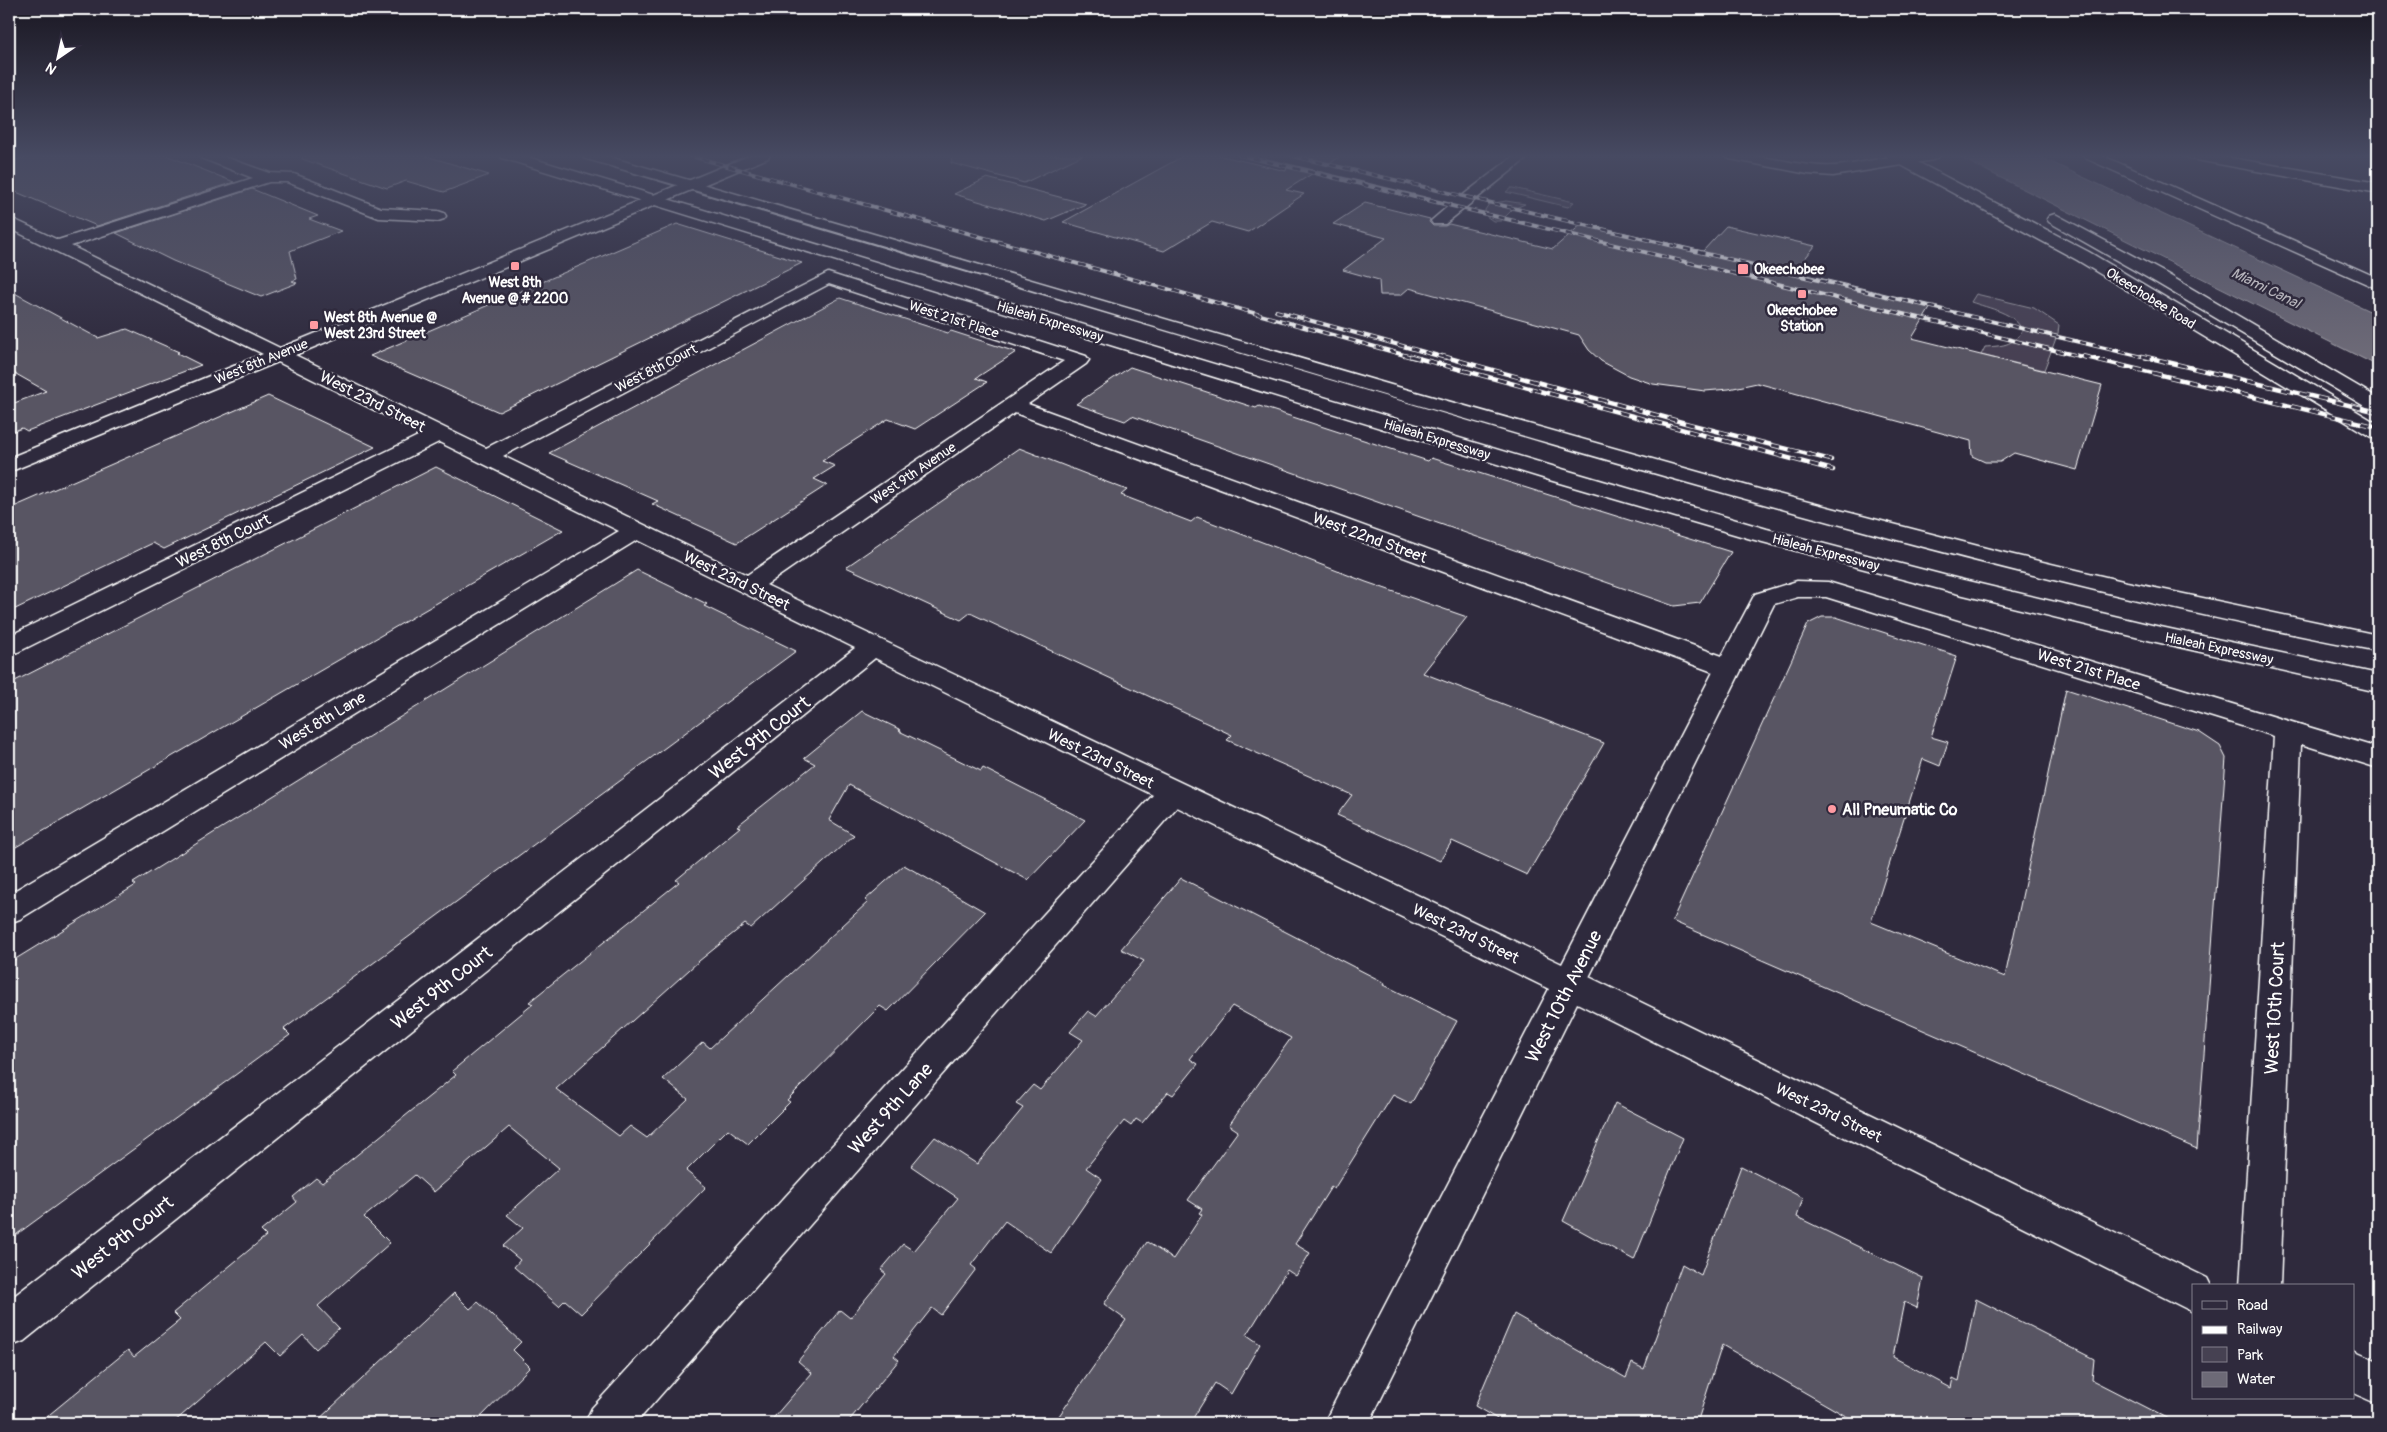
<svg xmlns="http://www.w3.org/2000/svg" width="2387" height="1432" font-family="Pangolin,sans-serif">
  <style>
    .green { fill: #464152; stroke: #a2a0a8 }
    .water { fill: #6d6a77; stroke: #a7a6ad }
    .building { fill: #595564; stroke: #fff }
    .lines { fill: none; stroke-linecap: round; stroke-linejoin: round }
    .minor-casing { stroke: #fff; stroke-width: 3 }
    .major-casing { stroke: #fff; stroke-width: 3 }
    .highway-casing { stroke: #fff; stroke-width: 3 }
    .minor { fill: #2f2a3d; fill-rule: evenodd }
    .major { fill: #2f2a3d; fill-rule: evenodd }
    .highway { fill: #2f2a3d; fill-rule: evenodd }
    .rail-far1-casing { stroke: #fff; stroke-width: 4 }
    .rail-casing { stroke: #fff; stroke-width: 4.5 }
    .rail-far1 { stroke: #2f2a3d; stroke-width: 2.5; stroke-dasharray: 7; stroke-linecap: butt }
    .rail { stroke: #2f2a3d; stroke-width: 3; stroke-dasharray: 9; stroke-linecap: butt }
    .poi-dot { fill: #ff9aa2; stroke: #2f2a3d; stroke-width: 2 }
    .labels { text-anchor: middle; stroke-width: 5; stroke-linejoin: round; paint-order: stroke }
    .far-poi-label { font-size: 14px; font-weight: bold; fill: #fff; stroke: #2f2a3d; text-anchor: start }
    .far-street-label { font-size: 14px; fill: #fff; stroke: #2f2a3d }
    .far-water-label { font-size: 15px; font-style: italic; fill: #b6b4bb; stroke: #2f2a3d }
    .street-label { font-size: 16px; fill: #fff; stroke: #2f2a3d }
    .poi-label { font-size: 16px; font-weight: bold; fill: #fff; stroke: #2f2a3d; text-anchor: start }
    .near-street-label { font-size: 19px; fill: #fff; stroke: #2f2a3d }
  </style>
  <rect width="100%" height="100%" fill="#2f2a3d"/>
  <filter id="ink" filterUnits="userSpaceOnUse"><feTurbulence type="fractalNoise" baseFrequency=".02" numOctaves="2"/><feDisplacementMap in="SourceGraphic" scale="10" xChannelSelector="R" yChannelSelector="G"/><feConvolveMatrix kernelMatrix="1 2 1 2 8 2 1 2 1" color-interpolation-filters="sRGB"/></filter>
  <g filter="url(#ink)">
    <path class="green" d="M 1511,188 L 1513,188 L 1574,202 L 1568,207 L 1506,192 Z
      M 1506,201 L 1525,204 L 1513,209 L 1501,221 L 1493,221 L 1486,216 L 1485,210 L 1489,204 Z
      M 1976,294 L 2034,308 L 2059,325 L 2058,333 L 2044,370 L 1981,355 L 1985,347 C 2000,346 2014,346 2022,331 C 2017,313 1988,308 1971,302 Z"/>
    <path class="water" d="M 1955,155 L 2036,155 L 2378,315 L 2378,366 Z"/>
    <path class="building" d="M 34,155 L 166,155 L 234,182 L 97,226 L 9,189 L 9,162 Z
      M 303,155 L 423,155 L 489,175 L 444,192 L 406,181 L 387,188 L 302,159 Z
      M 952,155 L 1083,155 L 1024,183 L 951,163 Z
      M 1185,155 L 1218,155 L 1286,171 L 1287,165 L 1315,172 L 1286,190 L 1304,194 L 1248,232 L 1212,222 L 1164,251 L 1063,222 Z
      M 1295,155 L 1343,155 L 1330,163 Z
      M 987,178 L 1086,204 L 1046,221 L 954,194 Z
      M 252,189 L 318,216 L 309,219 L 341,231 L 290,251 L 297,279 L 292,281 L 297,283 L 261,297 L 173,261 L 116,233 Z
      M 1365,203 L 1430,219 L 1429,222 L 1433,226 L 1445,226 L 1449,224 L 1553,249 L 1583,223 L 1703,251 L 1726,226 L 1815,246 L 1794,272 L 1932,305 L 1912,338 L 2102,385 L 2077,470 L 2014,453 L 2000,462 L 1985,462 L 1972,456 L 1971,441 L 1757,383 L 1729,389 L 1705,391 L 1653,384 L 1629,376 L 1601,361 L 1589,350 L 1579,335 L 1409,288 L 1401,295 L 1380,295 L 1379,280 L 1343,270 L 1386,238 L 1333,224 Z
      M 677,224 L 802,263 L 499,412 L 370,356 Z
      M 9,290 L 98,338 L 127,329 L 179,352 L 177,353 L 201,365 L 27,431 L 22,428 L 9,433 L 9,405 L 46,391 L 9,370 Z
      M 840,298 L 948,333 L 951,331 L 1016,352 L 976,378 L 987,382 L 915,429 L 888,419 L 822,461 L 835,466 L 814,479 L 827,485 L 737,543 L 652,504 L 658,501 L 549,453 Z
      M 1130,367 L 1256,408 L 1259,406 L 1428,461 L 1431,458 L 1731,552 L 1700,603 L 1674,606 L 1132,416 L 1125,421 L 1076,404 Z
      M 268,396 L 375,447 L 164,549 L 153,543 L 9,612 L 9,509 Z
      M 1019,448 L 1127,490 L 1121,495 L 1191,522 L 1197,517 L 1366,582 L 1467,617 L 1423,673 L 1604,743 L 1527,875 L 1452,841 L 1440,861 L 1337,815 L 1352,795 L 1227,740 L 1232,735 L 970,613 L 961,620 L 846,567 Z
      M 436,467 L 563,530 L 9,851 L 9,684 Z
      M 637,570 L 707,604 L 704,606 L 796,651 L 284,1029 L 290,1035 L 9,1240 L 9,963 L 136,885 L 133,883 Z
      M 1822,617 L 1836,617 L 1957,656 L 1931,737 L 1948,742 L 1940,766 L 1923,759 L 1871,922 L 2005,977 L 2066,689 L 2199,732 L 2220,746 L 2226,758 L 2197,1149 L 1672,921 L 1808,624 Z
      M 862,711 L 901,730 L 899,731 L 981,771 L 983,768 L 1085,820 L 1028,880 L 849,785 L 829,820 L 854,835 L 751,928 L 745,924 L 699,961 L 556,1089 L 619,1136 L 630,1126 L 647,1138 L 688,1099 L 663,1079 L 703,1042 L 710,1048 L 868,902 L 865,900 L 904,865 L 985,912 L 888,1011 L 880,1006 L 787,1100 L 790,1102 L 748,1144 L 728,1129 L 686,1171 L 706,1187 L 581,1314 L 565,1300 L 559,1306 L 514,1267 L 520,1260 L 503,1246 L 523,1228 L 507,1215 L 559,1168 L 509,1127 L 434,1192 L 415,1175 L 364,1217 L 390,1243 L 318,1306 L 339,1328 L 316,1349 L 303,1335 L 280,1356 L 266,1342 L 173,1423 L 39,1423 L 128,1350 L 134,1357 L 180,1320 L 173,1313 L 266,1236 L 261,1231 L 297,1202 L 293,1197 L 316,1178 L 322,1183 L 456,1075 L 452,1071 L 533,1004 L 529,1002 L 679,882 L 676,880 L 740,827 L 737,826 L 815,764 L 804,758 Z
      M 1181,878 L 1385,983 L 1384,985 L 1457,1021 L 1411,1104 L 1393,1095 L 1334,1189 L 1331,1187 L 1295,1244 L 1310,1253 L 1296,1276 L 1287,1270 L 1247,1335 L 1260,1344 L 1231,1394 L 1215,1383 L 1190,1423 L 1054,1423 L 1126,1320 L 1104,1304 L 1147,1242 L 1173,1259 L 1202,1215 L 1199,1213 L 1202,1209 L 1188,1200 L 1238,1131 L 1229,1125 L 1291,1038 L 1232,1006 L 1190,1059 L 1198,1064 L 1173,1095 L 1168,1092 L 1142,1123 L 1136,1119 L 1131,1126 L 1124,1121 L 1086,1168 L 1102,1179 L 1051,1253 L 1005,1221 L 971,1265 L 976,1269 L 941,1315 L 932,1308 L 894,1356 L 899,1360 L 847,1423 L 769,1423 L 812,1373 L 798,1361 L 840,1310 L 850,1318 L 886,1274 L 881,1270 L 903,1244 L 914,1251 L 958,1198 L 911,1166 L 935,1137 L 977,1164 L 1023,1108 L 1016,1104 L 1033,1085 L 1040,1090 L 1083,1040 L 1070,1032 L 1088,1011 L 1096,1016 L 1144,961 L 1121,949 Z
      M 1615,1103 L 1683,1138 L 1634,1260 L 1563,1221 Z
      M 1741,1166 L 1803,1198 L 1797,1217 L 1923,1278 L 1917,1308 L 1904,1302 L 1893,1357 L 1951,1388 L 1953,1378 L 1959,1381 L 1976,1299 L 2094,1359 L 2092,1380 L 2176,1423 L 1858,1423 L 1722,1345 L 1697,1423 L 1504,1423 L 1475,1406 L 1514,1314 L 1626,1378 L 1632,1363 L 1644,1369 L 1682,1264 L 1701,1275 Z
      M 454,1293 L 470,1309 L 478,1302 L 521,1342 L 513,1350 L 530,1367 L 475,1423 L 315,1423 Z"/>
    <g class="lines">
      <g class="minor-casing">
        <path id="minor" d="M 199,155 L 219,155 L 270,173 L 294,174 L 381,208 L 438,211 L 444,213 L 446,216 L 444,219 L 438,221 L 379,218 L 287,182 L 269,182 L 71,246 L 280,348 L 751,155 L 770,155 L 768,158 L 295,355 L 486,448 L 828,273 L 1086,356 L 1089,360 L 1086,364 L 1028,404 L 1722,656 L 1755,594 L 1797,581 L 1828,582 L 2378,748 L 2378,768 L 2301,744 L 2280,1286 L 2240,1286 L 2274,736 L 1826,597 L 1798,597 L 1774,604 L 1589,977 L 2207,1278 L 2211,1286 L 2193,1286 L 2193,1312 L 1577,1003 L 1369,1423 L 1324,1423 L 1549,989 L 1177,807 L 636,1423 L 585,1423 L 592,1408 L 1153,795 L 875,658 L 24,1341 L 9,1347 L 9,1300 L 855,648 L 637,540 L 20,919 L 9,923 L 9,894 L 619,531 L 439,442 L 18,652 L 9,654 L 9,636 L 422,434 L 278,362 L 9,472 L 9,458 L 263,354 L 9,228 L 9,217 L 58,240 L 253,178 L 201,158 ZM 829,284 L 1064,361 L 747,575 L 503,456 ZM 1015,413 L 1713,672 L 1562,964 L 766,585 Z
          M 1264,155 L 1288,155 L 1462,196 L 1515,155 L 1531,155 L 1445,224 L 1433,224 L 1431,221 L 1452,203 L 1266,158 Z
          M 1723,155 C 1760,151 1796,168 1834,166 C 1860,165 1919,147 1940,156 L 1933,160 L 1833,176 L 1808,174 L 1730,159 Z
          M 2083,155 L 2101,155 L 2378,278 L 2378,289 L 2085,158 Z
          M 2184,155 L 2214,155 L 2378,183 L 2378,193 L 2191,159 Z
          M 2353,1350 L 2378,1361 L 2378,1404 L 2353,1393 Z"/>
      </g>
      <g class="major-casing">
        <path id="major" d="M 500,155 L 521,155 L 1562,469 L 1767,529 L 1955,578 L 2156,626 L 2378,674 L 2378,692 L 2156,642 L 1951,592 L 1751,539 L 1546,479 L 502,158 Z
          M 581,155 L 603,155 L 1391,385 L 1762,490 L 2005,553 L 2127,582 L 2378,635 L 2378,651 C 2099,598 1825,523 1552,444 C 1229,351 907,251 583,158 Z"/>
      </g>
      <g class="highway-casing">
        <path id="highway" d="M 1886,155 L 1904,155 L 2089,252 L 2378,424 L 2378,439 L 2371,437 L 2077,260 L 1888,158 Z
          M 2055,214 L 2167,274 L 2378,398 L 2378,412 L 2371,410 L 2155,282 L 2049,222 L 2047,219 L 2049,216 Z"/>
      </g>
      <use href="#minor" class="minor"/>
      <use href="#major" class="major"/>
      <use href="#highway" class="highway"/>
      <g class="rail-far1-casing">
        <path id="rail-far1" d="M 688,155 L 1415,358
          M 1239,155 L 2087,358
          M 1289,155 L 2147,358
          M 1276,311 L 1446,358"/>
      </g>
      <g class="rail-casing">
        <path id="rail" d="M 1410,356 L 1833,470
          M 1442,356 L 1689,424 L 1831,460
          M 2082,356 L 2378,427
          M 2142,356 L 2378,412"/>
      </g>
      <use href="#rail-far1" class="rail-far1"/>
      <use href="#rail" class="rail"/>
    </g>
  </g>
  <linearGradient id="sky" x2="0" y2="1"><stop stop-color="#1a1722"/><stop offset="0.44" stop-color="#474a62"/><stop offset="1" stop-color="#474a62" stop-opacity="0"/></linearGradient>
  <rect width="2387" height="355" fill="url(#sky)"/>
  <g class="poi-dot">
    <rect x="510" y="261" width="10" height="10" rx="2.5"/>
    <rect x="1737" y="263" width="12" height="12" rx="2.5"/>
    <rect x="1797" y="289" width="10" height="10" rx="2.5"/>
    <rect x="309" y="320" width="10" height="10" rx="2.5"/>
    <circle cx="1832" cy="809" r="5"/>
  </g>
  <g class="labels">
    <g class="far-poi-label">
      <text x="1754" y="274">Okeechobee</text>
      <text x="515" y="287" text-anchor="middle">West 8th<tspan x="515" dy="16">Avenue @ # 2200</tspan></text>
      <text x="1802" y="315" text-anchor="middle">Okeechobee<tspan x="1802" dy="16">Station</tspan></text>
      <text x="324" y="322">West 8th Avenue @<tspan x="324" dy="16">West 23rd Street</tspan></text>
    </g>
    <g class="far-street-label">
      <text transform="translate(2151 298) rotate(32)" y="5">Okeechobee Road</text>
      <text transform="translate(954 319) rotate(18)" y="5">West 21st Place</text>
      <text transform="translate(1050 321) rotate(17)" y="5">Hialeah Expressway</text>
      <text transform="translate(261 361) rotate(-22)" y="5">West 8th Avenue</text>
      <text transform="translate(656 368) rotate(-27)" y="5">West 8th Court</text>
      <text transform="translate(1437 439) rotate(17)" y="5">Hialeah Expressway</text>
      <text transform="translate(913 473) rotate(-34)" y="5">West 9th Avenue</text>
      <text transform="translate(1826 552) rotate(15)" y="5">Hialeah Expressway</text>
      <text transform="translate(2219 648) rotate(12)" y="5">Hialeah Expressway</text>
    </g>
    <g class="far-water-label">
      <text transform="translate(2266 288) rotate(26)" y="5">Miami Canal</text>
    </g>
    <g class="street-label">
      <text transform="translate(373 401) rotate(27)" y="6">West 23rd Street</text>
      <text transform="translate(1370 537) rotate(20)" y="6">West 22nd Street</text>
      <text transform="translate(223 540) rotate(-26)" y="6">West 8th Court</text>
      <text transform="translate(737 580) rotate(26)" y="6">West 23rd Street</text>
      <text transform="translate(2089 669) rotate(17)" y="6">West 21st Place</text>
      <text transform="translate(322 720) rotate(-31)" y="6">West 8th Lane</text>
      <text transform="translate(1101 758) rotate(26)" y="6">West 23rd Street</text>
      <text transform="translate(1466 933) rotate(26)" y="6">West 23rd Street</text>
      <text transform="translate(1829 1112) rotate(26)" y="6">West 23rd Street</text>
    </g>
    <g class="poi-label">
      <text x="1842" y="815">All Pneumatic Co</text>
    </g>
    <g class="near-street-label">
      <text transform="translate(759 737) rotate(-38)" y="7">West 9th Court</text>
      <text transform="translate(441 987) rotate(-38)" y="7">West 9th Court</text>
      <text transform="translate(1563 996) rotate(-63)" y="7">West 10th Avenue</text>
      <text transform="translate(2274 1008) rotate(-87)" y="7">West 10th Court</text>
      <text transform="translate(890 1108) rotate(-48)" y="7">West 9th Lane</text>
      <text transform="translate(122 1237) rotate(-38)" y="7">West 9th Court</text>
    </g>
  </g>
  <rect width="2387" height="1432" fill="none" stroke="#2f2a3d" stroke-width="30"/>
  <rect x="15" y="15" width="2357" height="1402" fill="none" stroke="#fff" stroke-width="2" filter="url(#ink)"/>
  <rect x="2192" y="1284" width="162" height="115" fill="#2f2a3d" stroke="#827f8b"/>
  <rect x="2202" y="1301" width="25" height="8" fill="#2f2a3d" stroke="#827f8b"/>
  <text x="2237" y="1310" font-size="15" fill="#ffffff">Road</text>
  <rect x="2202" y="1326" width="25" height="8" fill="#ffffff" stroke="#827f8b"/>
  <text x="2237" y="1334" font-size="15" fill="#ffffff">Railway</text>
  <rect x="2202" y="1347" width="25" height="15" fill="#464152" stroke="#827f8b"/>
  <text x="2237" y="1360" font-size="15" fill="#ffffff">Park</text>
  <rect x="2202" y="1372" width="25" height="15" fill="#6d6a77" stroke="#827f8b"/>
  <text x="2237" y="1384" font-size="15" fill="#ffffff">Water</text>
  <g transform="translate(58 58) rotate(214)" stroke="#2f2a3d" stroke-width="4" paint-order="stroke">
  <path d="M0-4L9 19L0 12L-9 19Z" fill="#ffffff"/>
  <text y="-8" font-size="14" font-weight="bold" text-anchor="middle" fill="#ffffff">N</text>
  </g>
</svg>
